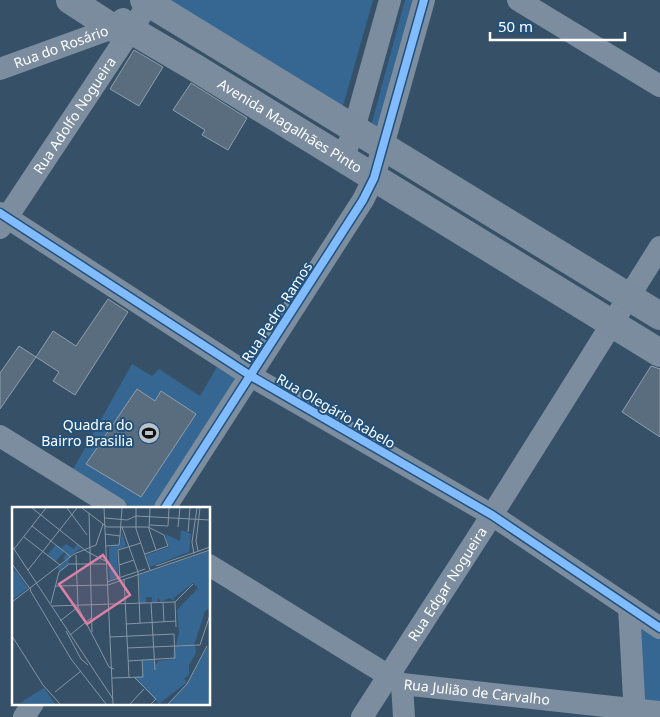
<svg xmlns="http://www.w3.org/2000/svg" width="660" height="717" font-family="'Noto Sans',sans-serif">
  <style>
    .green { fill: #356792 }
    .building { fill: #596d7f; stroke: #8e9fad }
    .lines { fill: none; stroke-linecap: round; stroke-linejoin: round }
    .minor { stroke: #7b8d9e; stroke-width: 22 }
    .major { stroke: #7a8c9d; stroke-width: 28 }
    .cycleway-casing { stroke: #22517b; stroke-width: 11 }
    .cycleway { stroke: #80bcff; stroke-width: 8 }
    .labels { text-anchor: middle; stroke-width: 4; stroke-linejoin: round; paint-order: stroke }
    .street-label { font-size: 14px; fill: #fff; stroke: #22517b }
    .poi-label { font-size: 14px; fill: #fff; stroke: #22517b; text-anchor: end }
    .inset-road { fill: none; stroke: #8696a4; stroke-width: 1 }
    .view { fill: #dd80a5; fill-opacity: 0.15; stroke: #dd80a5; stroke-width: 2.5 }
    .inset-edge { fill: none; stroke: #fff; stroke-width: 2.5 }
  </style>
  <rect width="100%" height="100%" fill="#365067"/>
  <path class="green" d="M 152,0 L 373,0 L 339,120 Z
    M 405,0 L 417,0 L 381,132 L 371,126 Z
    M 132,364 L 152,376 L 159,369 L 200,396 L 217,367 L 241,379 L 155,508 L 132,508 L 72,471 Z
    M 629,607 L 660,628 L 660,712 L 634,709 Z"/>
  <path class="building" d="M 134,50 L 163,67 L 139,106 L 110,89 Z
    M 191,83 L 247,118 L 228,150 L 202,135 L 205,130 L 173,110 Z
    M 108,299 L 128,312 L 75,395 L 53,381 L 59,372 L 36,357 L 53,331 L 76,346 Z
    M 19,346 L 36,357 L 0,409 L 0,373 Z
    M 651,366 L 660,369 L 660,437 L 622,412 Z
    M 137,389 L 155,401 L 161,391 L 196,414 L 141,497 L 86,464 Z"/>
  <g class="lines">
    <g class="minor">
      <path d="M 518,0 L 660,86"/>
      <path id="s1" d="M 0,69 L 113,28 L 123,19"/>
      <path d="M 343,159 L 354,129 L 390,0"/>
      <path d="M 0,213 L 251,376 L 492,515 L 660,628"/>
      <path id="s2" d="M 0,228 L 149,3"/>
      <path d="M 0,436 L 116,508"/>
      <path d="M 165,508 L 363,200 L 374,178 L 424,0"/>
      <path id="s3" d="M 209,565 L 402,684 L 660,712"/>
      <path d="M 629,607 L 635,717"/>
      <path d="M 402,684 L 404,717"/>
      <path d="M 24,717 L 33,703"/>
      <path id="s4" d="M 362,717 L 492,515 L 660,247"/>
    </g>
    <g class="major">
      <path id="s5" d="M 70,0 L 113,28 L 131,30 L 194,67 L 660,353"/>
      <path d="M 144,0 L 660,316"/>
    </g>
    <g class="cycleway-casing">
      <path id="cycleway" d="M 0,213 L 251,376 L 492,515 L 660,628
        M 165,508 L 363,200 L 374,178 L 424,0"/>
    </g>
    <use href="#cycleway" class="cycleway"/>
  </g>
  <defs>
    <g id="stadium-disc" transform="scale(1.125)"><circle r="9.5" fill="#b9c2ca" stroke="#22517b"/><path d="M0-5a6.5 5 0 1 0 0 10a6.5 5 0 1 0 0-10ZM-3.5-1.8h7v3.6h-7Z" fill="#111"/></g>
  </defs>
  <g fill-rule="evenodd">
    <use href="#stadium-disc" x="149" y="433"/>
  </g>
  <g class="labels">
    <g class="street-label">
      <text dy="5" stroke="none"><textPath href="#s1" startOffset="65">Rua do Rosário</textPath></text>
      <text dy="5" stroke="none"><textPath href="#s2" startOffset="135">Rua Adolfo Nogueira</textPath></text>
      <text dy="5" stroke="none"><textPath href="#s5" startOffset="255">Avenida Magalhães Pinto</textPath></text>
      <text transform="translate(277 312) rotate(-57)" y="5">Rua Pedro Ramos</text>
      <text transform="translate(336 411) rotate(30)" y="5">Rua Olegário Rabelo</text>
      <text dy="5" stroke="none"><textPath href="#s4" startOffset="158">Rua Edgar Nogueira</textPath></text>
      <text dy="5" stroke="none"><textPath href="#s3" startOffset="302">Rua Julião de Carvalho</textPath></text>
    </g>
    <g class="poi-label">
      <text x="133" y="430">Quadra do<tspan x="133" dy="16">Bairro Brasilia</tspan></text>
    </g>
  </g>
  <g transform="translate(12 507)">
    <rect width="198" height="198" fill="#365067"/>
    <path d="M 169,23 L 179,27 L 177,45 L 138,60 L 134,48 L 157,40 L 153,27 L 168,34 ZM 110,25 L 114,39 L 105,43 L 106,70 L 98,73 L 97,40 L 108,38 ZM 54,37 L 62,42 L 65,37 L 69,41 L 58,49 L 56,58 L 47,65 L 46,60 L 54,54 L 51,51 L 55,46 L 53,44 L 43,55 L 35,48 L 44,38 L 50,41 ZM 197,44 L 197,102 L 193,104 L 182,138 L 164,138 L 167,125 L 165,103 L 186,81 L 181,76 L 162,91 L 162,94 L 158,91 L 149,95 L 146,91 L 145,95 L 140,96 L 140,90 L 134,90 L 134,96 L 128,97 L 127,68 ZM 3,63 L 16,81 L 0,93 L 0,65 ZM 183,138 L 184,146 L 177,158 L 177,167 L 172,172 L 175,175 L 147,197 L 122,170 L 131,169 L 130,153 L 142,152 L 144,158 L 146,154 L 161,152 L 162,139 ZM 196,139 L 197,197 L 156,197 L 175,177 ZM 32,181 L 43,197 L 8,196 Z" fill="#356792"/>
    <path class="inset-road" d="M 20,1 L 74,44 L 97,56M 55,1 L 75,28M 70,1 L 95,20 L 136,20 L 152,28 L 156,39 L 133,47M 92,1 L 101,197M 124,1 L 124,22 L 138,63M 138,1 L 137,22 L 144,43M 77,6 L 80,125M 93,11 L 115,13 L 124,9 L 198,13M 138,18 L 156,19 L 157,1M 20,19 L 59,50M 110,20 L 126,65 L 128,116M 166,20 L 168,1M 176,25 L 178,1M 93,27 L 108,29 L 107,38 L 94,39M 108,29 L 110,1M 12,30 L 48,58M 0,39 L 101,192M 2,42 L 34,1M 186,44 L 184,34 L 188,1M 182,47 L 180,35 L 185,1M 64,48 L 66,100 L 97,160 L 102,162M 0,57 L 19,83M 56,57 L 94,57M 107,58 L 122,53M 144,59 L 198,40M 16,63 L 65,1M 108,71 L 106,43 L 129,36M 112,72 L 117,170M 95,75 L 133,62M 43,79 L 96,78 L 198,43M 18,83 L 59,152 L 94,197M 0,95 L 62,47 L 84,38 L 91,17M 163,95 L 164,120M 39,96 L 47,65 L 56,58M 139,96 L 143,163M 151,96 L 152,115M 40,99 L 163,95 L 181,77M 48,114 L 66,100M 114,117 L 164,114M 54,124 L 69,152 L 76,158M 58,128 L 79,111M 0,129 L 31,178 L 48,197M 98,130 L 162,127 L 163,151 L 116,154M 115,141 L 188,138 L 198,108M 122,170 L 144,192 L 139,197M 100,171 L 131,170 L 130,153M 43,185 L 69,164M 118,197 L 132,182M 156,197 L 175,177 L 195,139"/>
    <path class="view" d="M 91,48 L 118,88 L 75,117 L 47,77 Z"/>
    <rect width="198" height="198" class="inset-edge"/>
  </g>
  <path d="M490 32v8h135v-8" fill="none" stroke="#ffffff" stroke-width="2.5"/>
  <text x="498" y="32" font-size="15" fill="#ffffff" stroke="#22517b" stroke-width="4" paint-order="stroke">50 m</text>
</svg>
